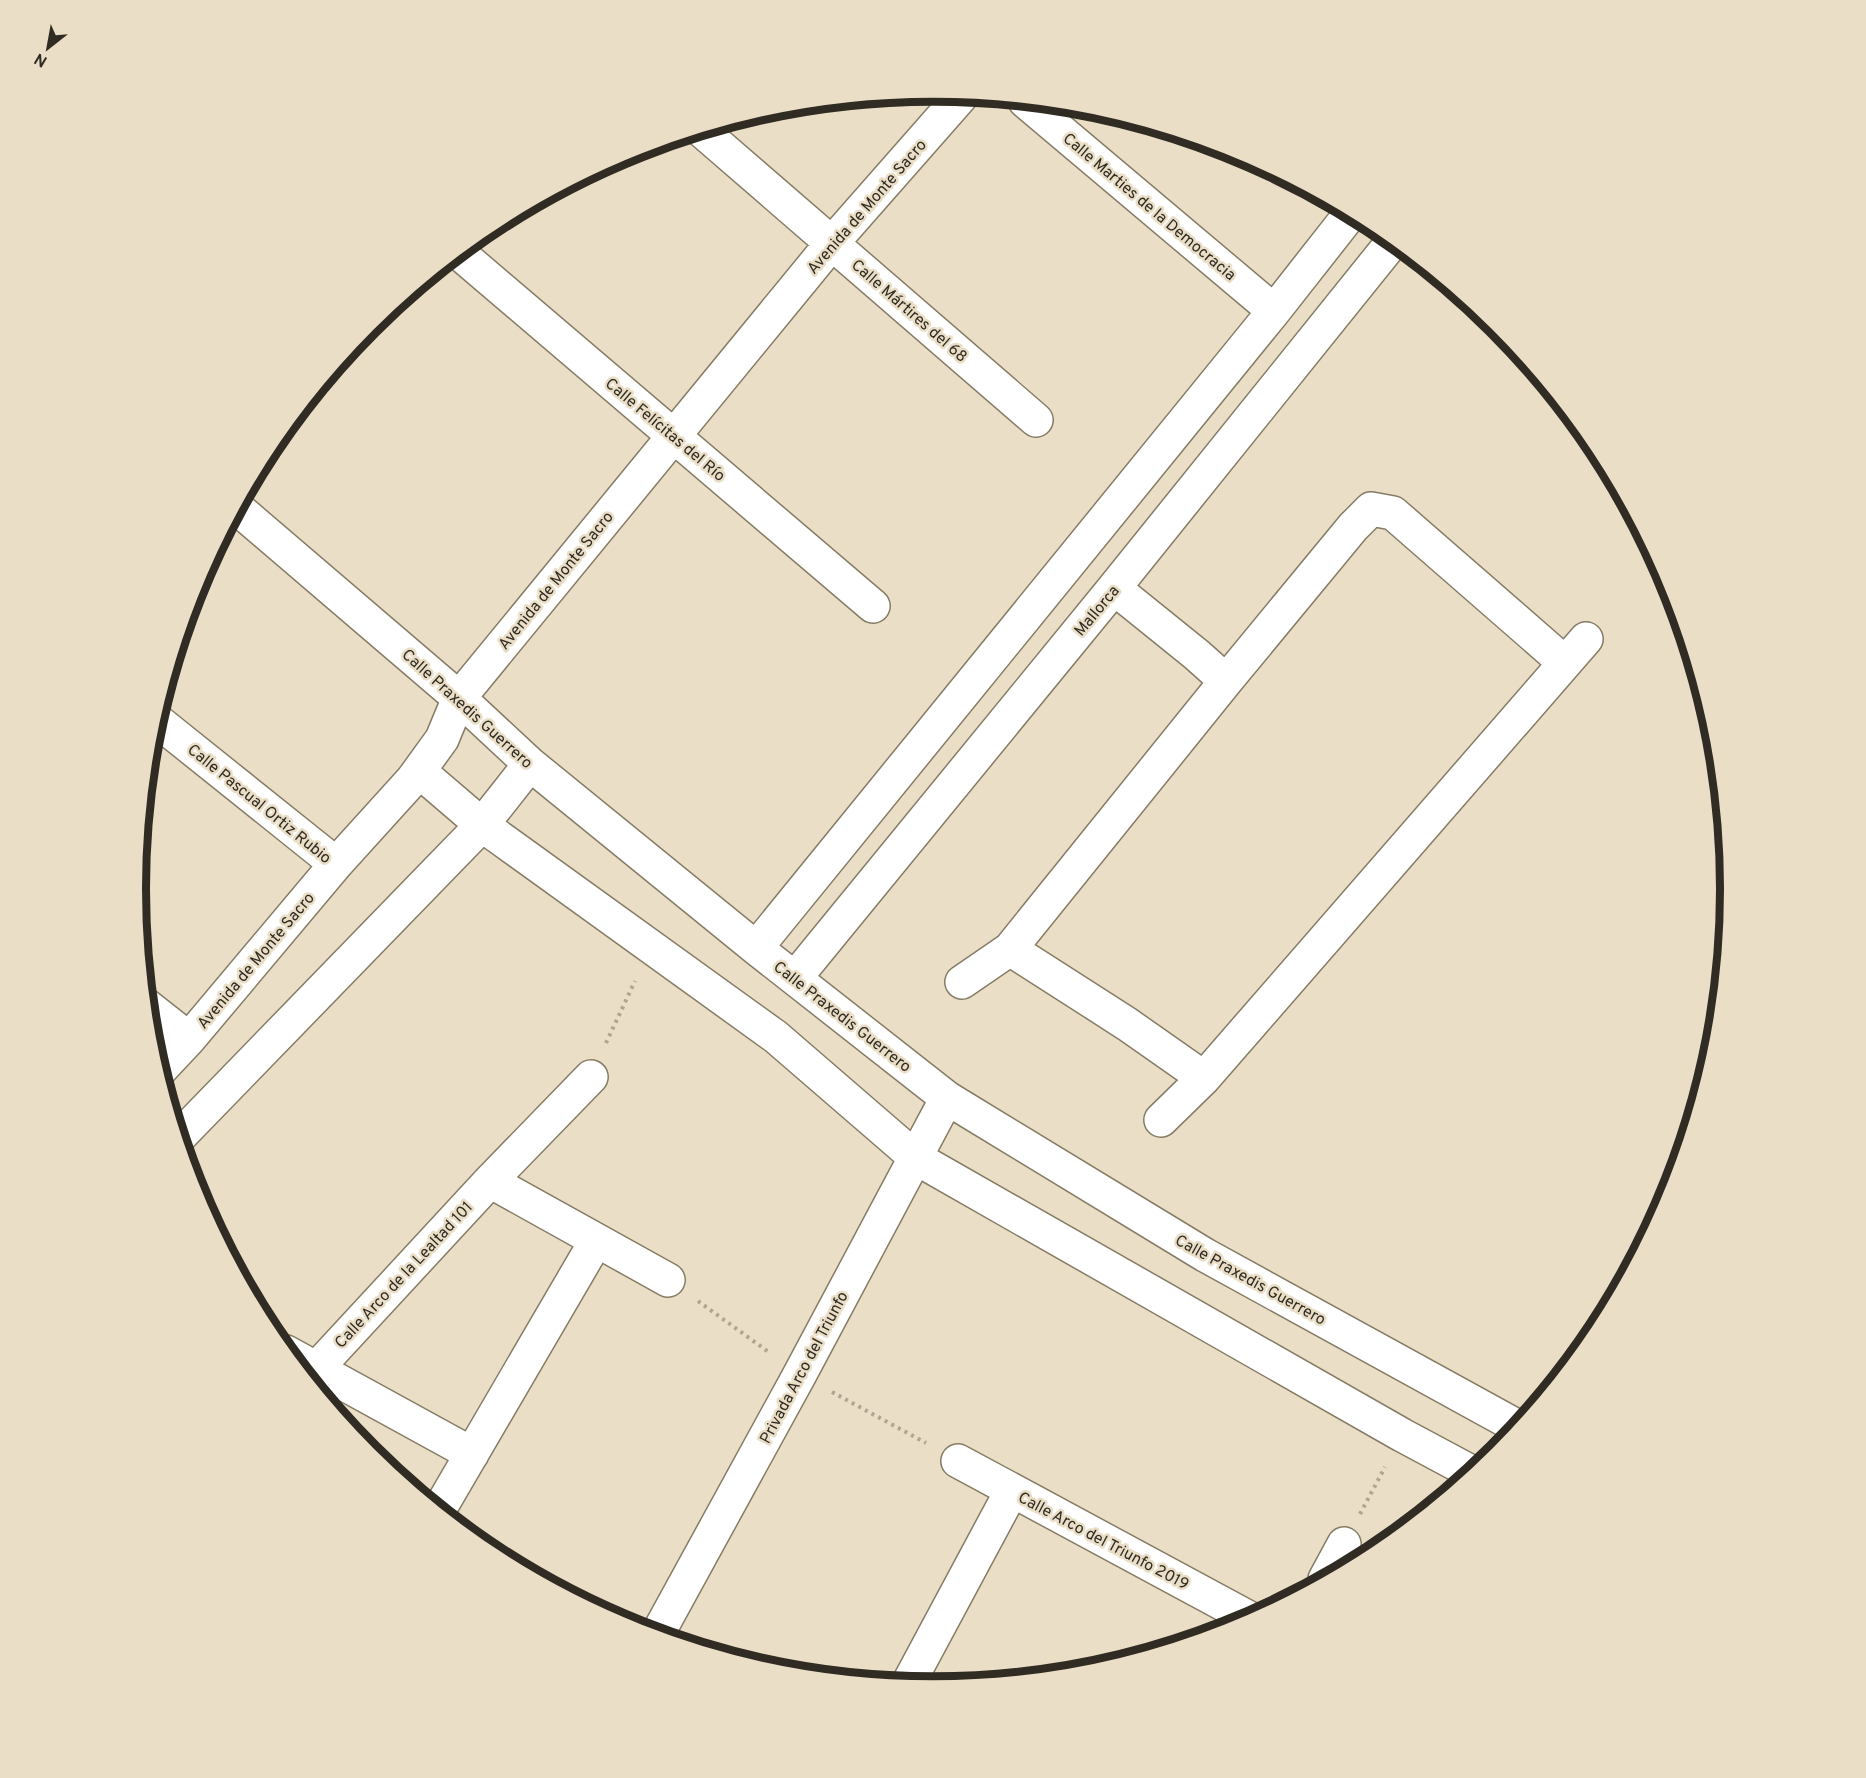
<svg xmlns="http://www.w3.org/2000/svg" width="1866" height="1778" font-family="Overpass,sans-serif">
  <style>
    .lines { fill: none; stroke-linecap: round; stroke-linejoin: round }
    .minor-casing { stroke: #867c66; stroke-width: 36 }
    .path { stroke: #aea592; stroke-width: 4; stroke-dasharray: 3 4.5; stroke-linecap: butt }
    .minor { stroke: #fff; stroke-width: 33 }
    .labels { text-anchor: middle; stroke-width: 5; stroke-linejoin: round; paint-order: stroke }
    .street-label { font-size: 16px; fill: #302c23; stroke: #eadec6 }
    .rim { fill: none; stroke: #302c23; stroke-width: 8 }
  </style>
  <rect width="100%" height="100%" fill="#eadec6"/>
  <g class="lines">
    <g class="minor-casing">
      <path id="minor" d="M 1025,101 L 1274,311
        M 701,130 L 1036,420
        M 458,252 L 873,606
        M 237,508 L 459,698 L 530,764 L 756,948 L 947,1098 L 1205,1255 L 1518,1427
        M 1114,588 L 1197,655 L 1226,681
        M 155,719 L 336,864
        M 419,771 L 482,825 L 776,1037 L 916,1158 L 1402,1435 L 1473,1473
        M 756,948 L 1274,311 L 1351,213
        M 1010,949 L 1127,1024 L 1204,1078
        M 795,978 L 1114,588 L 1394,240
        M 962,982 L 1010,949 L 1226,681 L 1353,527 L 1371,509 L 1393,513 L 1565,663
        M 147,1006 L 189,1039
        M 159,1071 L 189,1039 L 336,864 L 413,779 L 442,739 L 459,698 L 832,243 L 963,94
        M 1161,1120 L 1204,1078 L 1586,639
        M 179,1137 L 482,825 L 530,764
        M 490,1181 L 668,1280
        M 286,1352 L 472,1454
        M 317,1368 L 490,1181 L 591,1077
        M 958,1461 L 1251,1619
        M 439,1510 L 596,1241
        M 1325,1579 L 1344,1544
        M 657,1635 L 800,1374 L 947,1098
        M 908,1684 L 1012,1490"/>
    </g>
    <path class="path" d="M 606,1043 L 635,981
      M 698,1301 L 770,1353
      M 832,1392 L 926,1443
      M 1360,1514 L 1385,1467"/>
    <use href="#minor" class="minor"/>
  </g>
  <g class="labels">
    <g class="street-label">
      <text transform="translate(866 206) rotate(-49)" y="6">Avenida de Monte Sacro</text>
      <text transform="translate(1150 206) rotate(40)" y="6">Calle Marties de la Democracia</text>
      <text transform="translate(910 310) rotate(41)" y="6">Calle Mártires del 68</text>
      <text transform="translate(666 429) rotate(40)" y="6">Calle Felícitas del Río</text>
      <text transform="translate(555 580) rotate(-51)" y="6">Avenida de Monte Sacro</text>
      <text transform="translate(1096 610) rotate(-50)" y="6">Mallorca</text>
      <text transform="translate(468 708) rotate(42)" y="6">Calle Praxedis Guerrero</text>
      <text transform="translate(260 803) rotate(39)" y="6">Calle Pascual Ortiz Rubio</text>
      <text transform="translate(255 960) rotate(-50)" y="6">Avenida de Monte Sacro</text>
      <text transform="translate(843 1016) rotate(38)" y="6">Calle Praxedis Guerrero</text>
      <text transform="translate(403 1274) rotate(-47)" y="6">Calle Arco de la Lealtad 101</text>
      <text transform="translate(1251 1279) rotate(29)" y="6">Calle Praxedis Guerrero</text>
      <text transform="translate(803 1367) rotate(-62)" y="6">Privada Arco del Triunfo</text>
      <text transform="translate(1104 1540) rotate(28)" y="6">Calle Arco del Triunfo 2019</text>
    </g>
  </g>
  <path d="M0 0H1866V1778H0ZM146 889a787 787 0 1 1 1574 0a787 787 0 1 1-1574 0Z" fill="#eadec6" fill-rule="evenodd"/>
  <path class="rim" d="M146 889a787 787 0 1 1 1574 0a787 787 0 1 1-1574 0Z"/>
  <g transform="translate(48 48) rotate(211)" stroke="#eadec6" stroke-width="4.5" paint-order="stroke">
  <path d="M0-4.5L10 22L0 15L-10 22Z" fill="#302c23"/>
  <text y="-9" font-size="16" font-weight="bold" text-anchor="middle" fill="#302c23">N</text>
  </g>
</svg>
